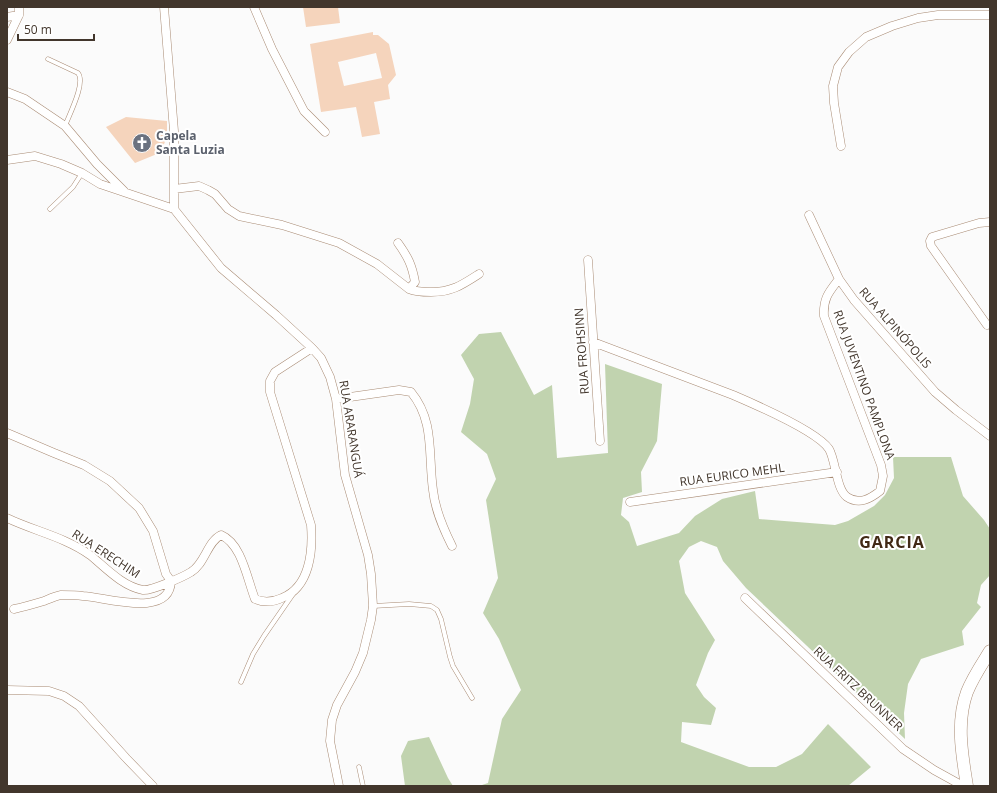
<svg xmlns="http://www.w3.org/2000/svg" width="997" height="793" font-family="'Open Sans',sans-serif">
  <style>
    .forest { fill: #c1d3af }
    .building { fill: #f5d4bc; fill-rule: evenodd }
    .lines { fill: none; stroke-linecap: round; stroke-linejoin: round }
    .lane-casing { stroke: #a98b74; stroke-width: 5 }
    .street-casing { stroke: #a98b74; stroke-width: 9 }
    .secondary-casing { stroke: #a98b74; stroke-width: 13 }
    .lane { stroke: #fff; stroke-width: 4 }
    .street { stroke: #fff; stroke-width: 8 }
    .secondary { stroke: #fff; stroke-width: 12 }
    .labels { text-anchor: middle; stroke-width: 4; stroke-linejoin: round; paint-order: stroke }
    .worship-label { font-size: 12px; font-weight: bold; fill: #5b616d; stroke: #fff; text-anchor: start }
    .street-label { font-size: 12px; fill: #42362c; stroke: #fff }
    .district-label { font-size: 16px; font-weight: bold; letter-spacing: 1px; fill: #412915; stroke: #fff }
  </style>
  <rect width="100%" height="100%" fill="#fbfbfb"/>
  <path class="forest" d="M 501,332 L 534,395 L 552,385 L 557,458 L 608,453 L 605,364 L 662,384 L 657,441 L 641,472 L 642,492 L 623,498 L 621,515 L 629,522 L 637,546 L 679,533 L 695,516 L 722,499 L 755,491 L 759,519 L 835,525 L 848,521 L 874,506 L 885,495 L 894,478 L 893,457 L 951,457 L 963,496 L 984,520 L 990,529 L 990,575 L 981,585 L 977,603 L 981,607 L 962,631 L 964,645 L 921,659 L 908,684 L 904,713 L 905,739 L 746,588 L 723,561 L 717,547 L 701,541 L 689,547 L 679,561 L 685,593 L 715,640 L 708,653 L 696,685 L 704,697 L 716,708 L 711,725 L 682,722 L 681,742 L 749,767 L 776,767 L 802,754 L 828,724 L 871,767 L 848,786 L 479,786 L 488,783 L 502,719 L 521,690 L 499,639 L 483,613 L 498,578 L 486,500 L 496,479 L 487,454 L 461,432 L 470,404 L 474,379 L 461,355 L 479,334 Z
    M 429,737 L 448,778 L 453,786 L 405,786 L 401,756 L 408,741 Z"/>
  <path class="building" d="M 303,7 L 338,7 L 340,23 L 306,27 Z
    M 373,32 L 373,35 L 378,35 L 389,44 L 396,75 L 388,85 L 390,99 L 374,102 L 380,134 L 362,137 L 356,107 L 321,112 L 310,44 ZM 376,53 L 382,78 L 344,86 L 338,62 Z
    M 126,117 L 167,121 L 167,137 L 162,149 L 157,154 L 135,163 L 106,127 Z"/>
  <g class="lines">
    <g class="lane-casing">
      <path id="lane" d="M 48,59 L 78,73 C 86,83 69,115 65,126
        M 50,209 L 73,187 L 82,173
        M 373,606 L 409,604 L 431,606 L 437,610 L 441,619 L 450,657 L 453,666 L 472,698
        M 241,682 L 253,654 L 264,636 L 293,594
        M 359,767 L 363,786"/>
    </g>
    <g class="street-casing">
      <path id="street" d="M 164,7 L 174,131 L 174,209
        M 254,7 L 272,49 L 304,111 L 325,132
        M 7,17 L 19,15
        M 7,40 L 19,15 L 19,7
        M 7,92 L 25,99 L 65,126 L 97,164 L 124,191
        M 841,146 L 834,103 L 833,86 L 838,67 L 849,52 L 866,37 L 892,26 L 918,18 L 938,15 L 990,15
        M 7,160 L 35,156 L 61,164 L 82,173 L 100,184 L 174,209 L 221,268 L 276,315 L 312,348 L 321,358 L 330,377 L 336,399 L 345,475 L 368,555 L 371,574 L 373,606 L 371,620 L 363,653 L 355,672 L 337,705 L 332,720 L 330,741 L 339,786
        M 174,189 L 199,186 L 208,190 L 215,194 L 228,209 L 239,216 L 282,225 L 339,243 L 377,264 L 409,289 L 415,282 C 412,265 408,257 398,243
        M 809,215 L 839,279 L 854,300 L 935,392 L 956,410 L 990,436
        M 588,260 L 600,441
        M 409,289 C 416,292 423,292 431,292 C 452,292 462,285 479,274
        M 987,325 L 931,246 L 930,241 L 932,237 L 979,223 L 990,222
        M 593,342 L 733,395 C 754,404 817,431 829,449 C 836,461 836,489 847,497 C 859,505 870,499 880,491 L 883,476 L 881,465 L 824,316 C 823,298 829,292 839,279
        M 336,399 L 399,390 L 411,392 C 435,421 428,455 433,490 C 435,510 443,528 452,546
        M 7,433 L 54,453 L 84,465 L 110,481 L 139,508 L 153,531 L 166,574 L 171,581
        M 630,502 L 837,472
        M 7,518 C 34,531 65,537 90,555 C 106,568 122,586 143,590 C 151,591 183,577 191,572 C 205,564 207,542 221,535 C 242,544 247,579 255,599 C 264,603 273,602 282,598 C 310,587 313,551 311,525 L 270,392 L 270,381 L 275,372 L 312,348
        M 745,598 L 903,749 L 934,770 L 963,786
        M 14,609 C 24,607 34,604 44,601 C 49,599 56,596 61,595 C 68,595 76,595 83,596 C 105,597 170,619 171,581
        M 7,690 L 49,691 L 64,696 L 79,706 L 126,758 L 153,786"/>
    </g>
    <g class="secondary-casing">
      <path id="secondary" d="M 967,786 C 962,755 956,722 967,692 C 973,677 982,664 990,651"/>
    </g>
    <use href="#lane" class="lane"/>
    <use href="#street" class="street"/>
    <use href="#secondary" class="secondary"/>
  </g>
  <defs>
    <g id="church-disc" transform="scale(1)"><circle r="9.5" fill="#6b7280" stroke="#fff"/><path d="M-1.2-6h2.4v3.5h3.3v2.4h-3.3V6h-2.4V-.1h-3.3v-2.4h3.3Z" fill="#fff"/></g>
  </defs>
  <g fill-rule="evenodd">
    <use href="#church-disc" x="142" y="143"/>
  </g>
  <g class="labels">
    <g class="worship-label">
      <text x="156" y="140">Capela<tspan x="156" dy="14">Santa Luzia</tspan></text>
    </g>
    <g class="street-label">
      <text transform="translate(895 328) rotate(49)" y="4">RUA ALPINÓPOLIS</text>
      <text transform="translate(582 351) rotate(-94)" y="4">RUA FROHSINN</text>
      <text transform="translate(864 385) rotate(70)" y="4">RUA JUVENTINO PAMPLONA</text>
      <text transform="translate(351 429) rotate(81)" y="4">RUA ARARANGUÁ</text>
      <text transform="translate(732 475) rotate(-8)" y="4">RUA EURICO MEHL</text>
      <text transform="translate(106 554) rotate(33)" y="4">RUA ERECHIM</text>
      <text transform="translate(858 689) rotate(43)" y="4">RUA FRITZ BRUNNER</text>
    </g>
    <g class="district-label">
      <text x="892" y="548">GARCIA</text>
    </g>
  </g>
  <rect width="997" height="793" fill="none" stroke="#42362c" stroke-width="16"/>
  <path d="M18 34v6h76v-6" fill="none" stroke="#42362c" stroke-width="2"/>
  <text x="24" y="34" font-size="12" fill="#42362c" stroke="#ffffff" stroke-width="3" paint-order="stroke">50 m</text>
</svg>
